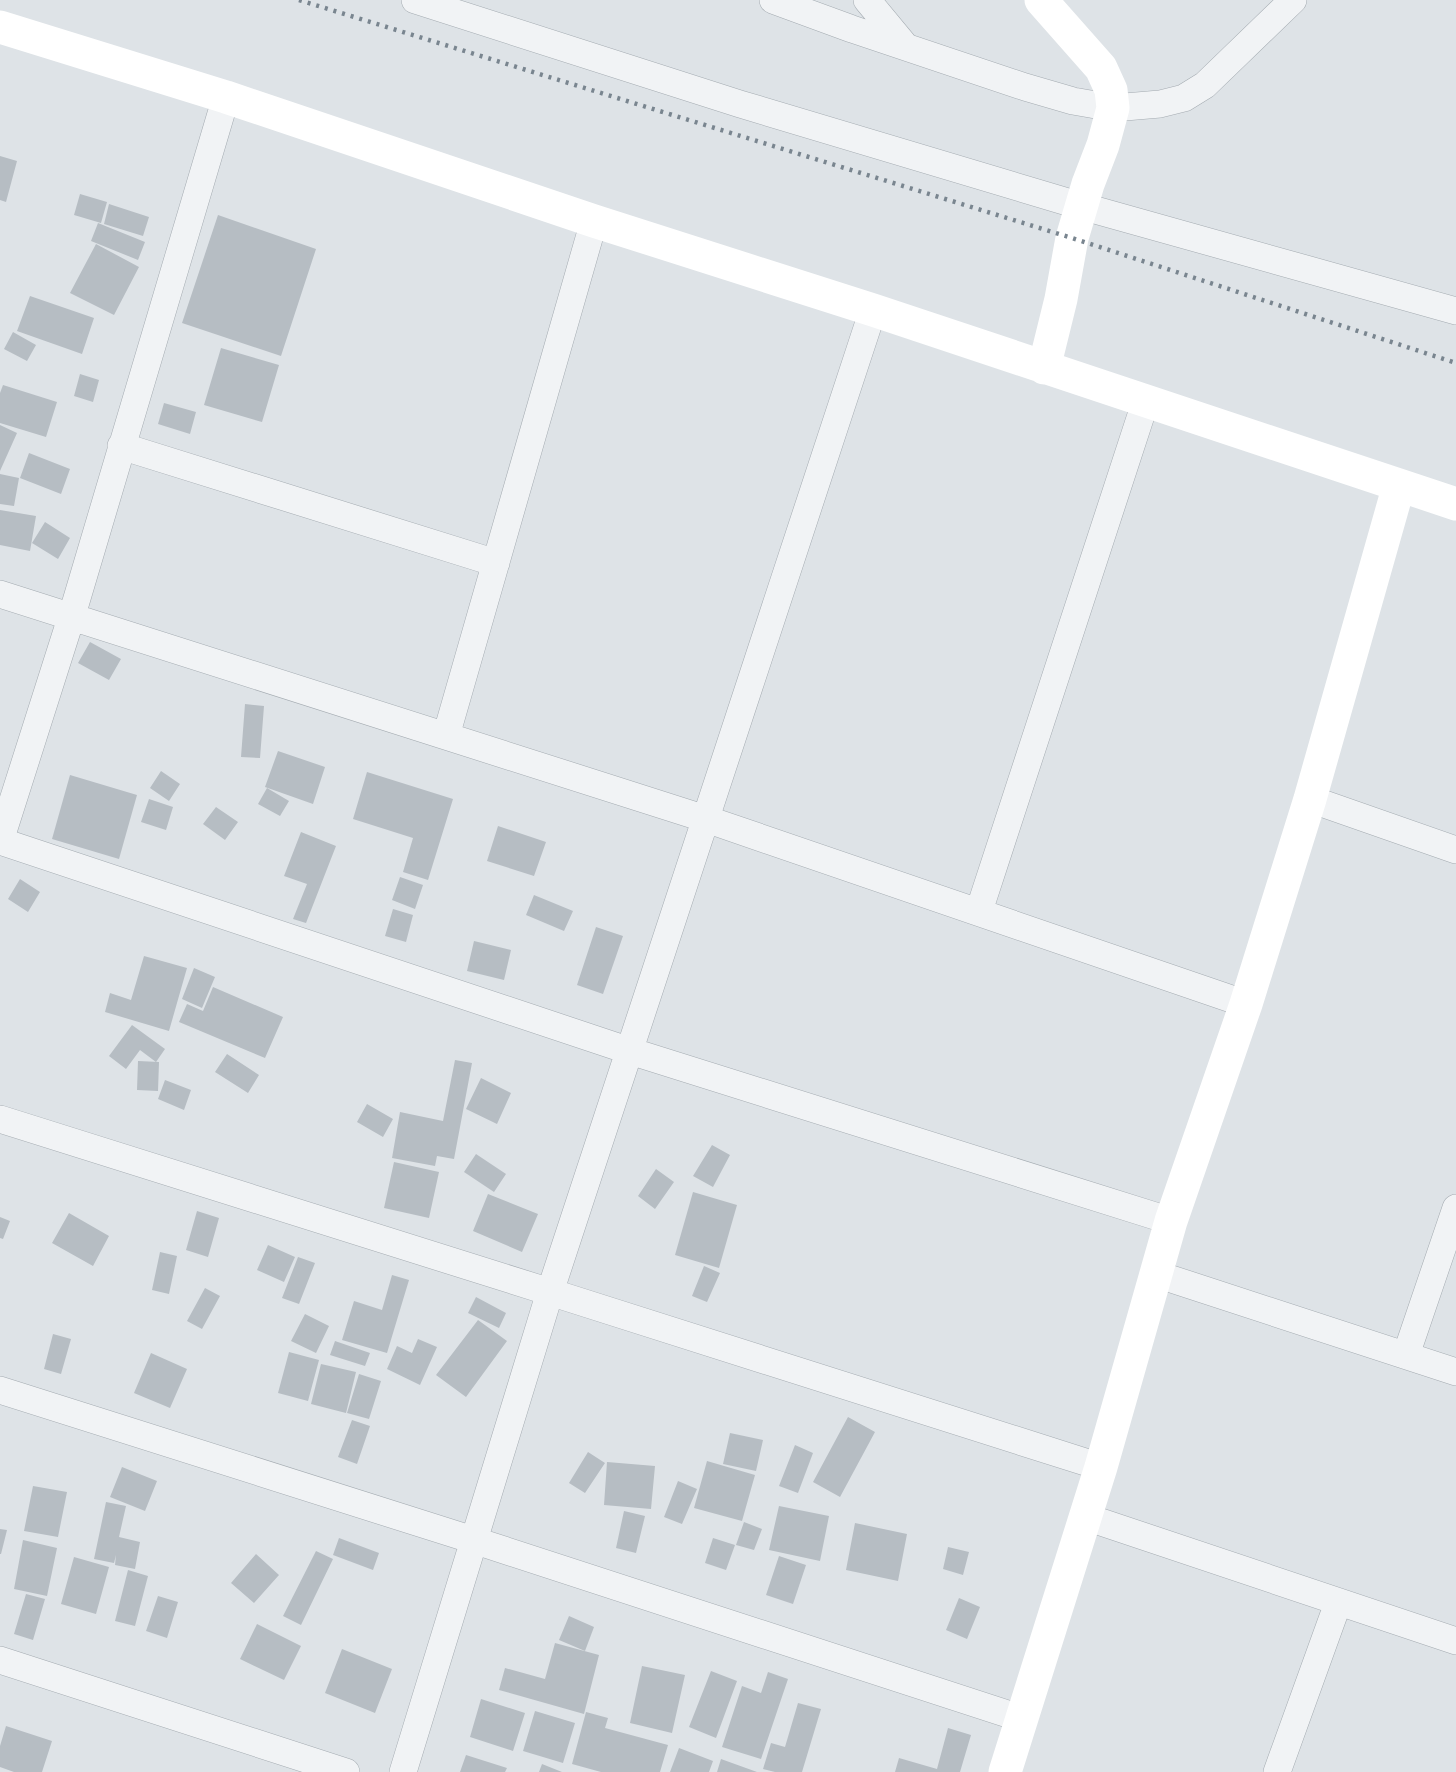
<svg xmlns="http://www.w3.org/2000/svg" width="1456" height="1772" font-family="'Open Sans',sans-serif">
  <style>
    .building { fill: #b6bdc3 }
    .lines { fill: none; stroke-linecap: round; stroke-linejoin: round }
    .street-casing { stroke: #a4abb1; stroke-width: 28 }
    .street { stroke: #f1f3f5; stroke-width: 27 }
    .secondary { stroke: #fff; stroke-width: 33 }
    .rail { stroke: #79858f; stroke-width: 4.5; stroke-dasharray: 3 6; stroke-linecap: butt }
  </style>
  <rect width="100%" height="100%" fill="#dee3e7"/>
  <path class="building" d="M 0,156 L 17,161 L 6,202 L 0,200 Z
    M 80,194 L 107,202 L 101,223 L 74,215 Z
    M 109,204 L 149,217 L 143,236 L 104,224 Z
    M 218,215 L 316,249 L 281,356 L 182,323 Z
    M 98,223 L 145,242 L 138,260 L 91,241 Z
    M 96,244 L 139,267 L 114,315 L 70,293 Z
    M 30,296 L 94,318 L 82,354 L 17,331 Z
    M 13,332 L 36,345 L 27,361 L 4,349 Z
    M 221,348 L 279,365 L 262,422 L 204,405 Z
    M 80,374 L 99,380 L 93,402 L 74,396 Z
    M 3,385 L 57,402 L 46,437 L 0,423 L 0,393 Z
    M 164,403 L 196,412 L 190,434 L 158,424 Z
    M 0,425 L 17,433 L 0,471 Z
    M 29,453 L 70,469 L 61,494 L 20,478 Z
    M 0,474 L 19,478 L 14,506 L 0,504 Z
    M 0,510 L 36,516 L 30,551 L 0,545 Z
    M 45,522 L 70,538 L 58,559 L 32,543 Z
    M 90,642 L 121,659 L 109,680 L 78,663 Z
    M 245,704 L 264,706 L 260,758 L 241,757 Z
    M 278,751 L 325,767 L 313,804 L 265,787 Z
    M 161,771 L 180,784 L 169,801 L 150,788 Z
    M 367,772 L 453,799 L 428,880 L 403,872 L 413,838 L 353,819 Z
    M 70,775 L 137,795 L 119,859 L 52,839 Z
    M 267,788 L 289,801 L 280,816 L 258,804 Z
    M 149,799 L 173,807 L 166,830 L 141,822 Z
    M 216,807 L 238,822 L 225,840 L 203,824 Z
    M 498,826 L 546,842 L 534,876 L 487,861 Z
    M 301,832 L 336,846 L 306,923 L 293,919 L 307,884 L 284,876 Z
    M 400,877 L 423,885 L 415,909 L 392,900 Z
    M 20,879 L 40,892 L 28,912 L 8,899 Z
    M 534,895 L 573,911 L 564,931 L 526,915 Z
    M 393,909 L 413,915 L 406,942 L 385,936 Z
    M 596,927 L 623,936 L 603,994 L 577,985 Z
    M 474,941 L 511,950 L 504,980 L 467,971 Z
    M 144,956 L 187,968 L 169,1031 L 105,1012 L 110,993 L 131,1000 Z
    M 194,968 L 215,977 L 202,1008 L 182,999 Z
    M 213,987 L 283,1017 L 265,1058 L 179,1022 L 187,1004 L 203,1011 Z
    M 132,1025 L 165,1049 L 156,1062 L 140,1050 L 126,1069 L 109,1056 Z
    M 227,1054 L 259,1075 L 248,1093 L 215,1072 Z
    M 455,1060 L 472,1063 L 454,1159 L 437,1156 L 435,1166 L 392,1158 L 400,1112 L 443,1121 Z
    M 138,1061 L 159,1062 L 158,1091 L 137,1090 Z
    M 481,1078 L 511,1093 L 497,1124 L 466,1109 Z
    M 165,1080 L 191,1090 L 184,1110 L 158,1099 Z
    M 367,1104 L 393,1119 L 383,1137 L 357,1122 Z
    M 712,1145 L 730,1155 L 713,1187 L 693,1176 Z
    M 476,1154 L 506,1174 L 494,1192 L 464,1172 Z
    M 394,1162 L 439,1172 L 429,1218 L 384,1208 Z
    M 656,1169 L 674,1182 L 655,1209 L 638,1196 Z
    M 693,1192 L 737,1205 L 719,1268 L 675,1255 Z
    M 488,1194 L 538,1214 L 522,1252 L 473,1231 Z
    M 197,1211 L 219,1218 L 208,1257 L 186,1250 Z
    M 69,1213 L 109,1236 L 93,1266 L 52,1243 Z
    M 0,1217 L 10,1221 L 3,1239 L 0,1238 Z
    M 268,1245 L 295,1257 L 284,1282 L 257,1270 Z
    M 160,1252 L 177,1256 L 169,1294 L 152,1290 Z
    M 298,1257 L 315,1263 L 299,1304 L 282,1298 Z
    M 704,1266 L 720,1273 L 707,1302 L 692,1296 Z
    M 392,1275 L 409,1280 L 387,1353 L 342,1340 L 354,1301 L 382,1310 Z
    M 205,1288 L 220,1296 L 202,1329 L 187,1321 Z
    M 476,1297 L 506,1313 L 499,1328 L 468,1313 Z
    M 305,1314 L 329,1326 L 316,1353 L 291,1341 Z
    M 478,1320 L 507,1341 L 466,1397 L 436,1375 Z
    M 53,1334 L 71,1339 L 61,1374 L 44,1369 Z
    M 418,1339 L 437,1347 L 420,1385 L 387,1369 L 397,1346 L 412,1353 Z
    M 335,1341 L 370,1353 L 365,1366 L 330,1355 Z
    M 289,1352 L 319,1360 L 308,1401 L 278,1393 Z
    M 151,1353 L 187,1369 L 170,1408 L 134,1393 Z
    M 321,1364 L 356,1372 L 346,1413 L 311,1404 Z
    M 359,1374 L 381,1381 L 369,1419 L 347,1413 Z
    M 848,1417 L 875,1432 L 840,1497 L 813,1482 Z
    M 352,1420 L 370,1426 L 357,1464 L 338,1457 Z
    M 730,1433 L 763,1440 L 756,1471 L 723,1464 Z
    M 795,1445 L 813,1453 L 798,1493 L 779,1486 Z
    M 588,1452 L 605,1463 L 585,1493 L 569,1483 Z
    M 707,1461 L 755,1475 L 742,1521 L 694,1508 Z
    M 607,1462 L 655,1466 L 651,1509 L 604,1505 Z
    M 122,1467 L 157,1481 L 145,1511 L 110,1497 Z
    M 678,1481 L 697,1489 L 682,1524 L 664,1517 Z
    M 33,1486 L 67,1492 L 58,1537 L 24,1531 Z
    M 106,1502 L 126,1506 L 119,1537 L 140,1542 L 135,1569 L 115,1565 L 116,1555 L 114,1563 L 94,1559 Z
    M 779,1506 L 829,1516 L 820,1561 L 769,1550 Z
    M 624,1511 L 645,1516 L 636,1553 L 616,1548 Z
    M 744,1522 L 762,1529 L 754,1550 L 736,1545 Z
    M 855,1523 L 907,1534 L 898,1581 L 846,1570 Z
    M 0,1529 L 7,1530 L 1,1554 L 0,1554 Z
    M 339,1538 L 379,1553 L 373,1570 L 333,1555 Z
    M 713,1538 L 735,1545 L 726,1570 L 705,1563 Z
    M 23,1540 L 57,1548 L 47,1596 L 14,1589 Z
    M 948,1547 L 969,1552 L 963,1575 L 943,1569 Z
    M 316,1551 L 333,1559 L 301,1625 L 283,1616 Z
    M 256,1554 L 279,1575 L 254,1603 L 231,1583 Z
    M 779,1556 L 806,1565 L 793,1604 L 766,1595 Z
    M 74,1557 L 109,1567 L 96,1614 L 61,1604 Z
    M 128,1570 L 148,1576 L 135,1626 L 115,1621 Z
    M 26,1594 L 45,1599 L 33,1640 L 14,1634 Z
    M 158,1596 L 178,1602 L 167,1638 L 146,1631 Z
    M 959,1598 L 980,1607 L 967,1639 L 946,1630 Z
    M 569,1616 L 594,1627 L 585,1651 L 559,1640 Z
    M 257,1624 L 301,1646 L 284,1680 L 240,1659 Z
    M 555,1643 L 599,1655 L 584,1714 L 499,1690 L 505,1668 L 545,1679 Z
    M 342,1649 L 392,1669 L 375,1713 L 325,1693 Z
    M 642,1666 L 685,1675 L 672,1733 L 630,1723 Z
    M 711,1671 L 737,1681 L 716,1738 L 689,1727 Z
    M 768,1672 L 788,1679 L 761,1759 L 722,1747 L 742,1686 L 761,1693 Z
    M 481,1699 L 525,1713 L 513,1751 L 470,1737 Z
    M 798,1703 L 821,1709 L 802,1772 L 775,1772 L 763,1769 L 771,1743 L 785,1747 Z
    M 535,1711 L 575,1723 L 563,1763 L 523,1751 Z
    M 586,1712 L 608,1718 L 605,1728 L 668,1745 L 660,1772 L 601,1772 L 572,1764 Z
    M 6,1726 L 52,1741 L 42,1772 L 14,1772 L 0,1767 L 0,1746 Z
    M 948,1728 L 971,1735 L 960,1772 L 895,1772 L 899,1758 L 937,1769 Z
    M 679,1748 L 713,1761 L 709,1772 L 670,1772 Z
    M 466,1755 L 507,1768 L 505,1772 L 460,1772 Z
    M 721,1759 L 757,1772 L 717,1772 Z
    M 542,1764 L 562,1772 L 539,1772 Z"/>
  <g class="lines">
    <g class="street-casing">
      <path id="street" d="M 415,0 L 740,104 L 1081,206 L 1456,311
        M 773,0 L 852,29 L 1025,87 L 1073,101 L 1113,108 L 1160,104 L 1184,98 L 1205,85 L 1293,0
        M 867,0 L 906,47
        M 121,446 L 496,563
        M 0,594 L 706,819 L 1246,1004
        M 446,736 L 594,221
        M 1310,799 L 1456,850
        M 0,841 L 630,1051 L 1171,1221
        M 0,841 L 72,615 L 226,97
        M 979,911 L 1146,400
        M 0,1119 L 550,1292 L 1101,1467
        M 1156,1274 L 1456,1372
        M 1406,1355 L 1456,1208
        M 0,1390 L 473,1540 L 1023,1719
        M 1086,1517 L 1456,1641
        M 0,1660 L 346,1772
        M 403,1772 L 550,1292 L 873,310
        M 1277,1772 L 1338,1603"/>
    </g>
    <use href="#street" class="street"/>
    <path class="secondary" d="M 1041,0 L 1101,68 L 1111,90 L 1113,108 L 1103,145 L 1088,184 L 1072,238 L 1061,299 L 1044,368
      M 0,27 L 226,97 L 594,221 L 873,310 L 1456,504
      M 1005,1772 L 1101,1467 L 1171,1221 L 1246,1004 L 1310,799 L 1399,485"/>
    <path class="rail" d="M 299,0 L 1072,238 L 1456,363"/>
  </g>
</svg>
